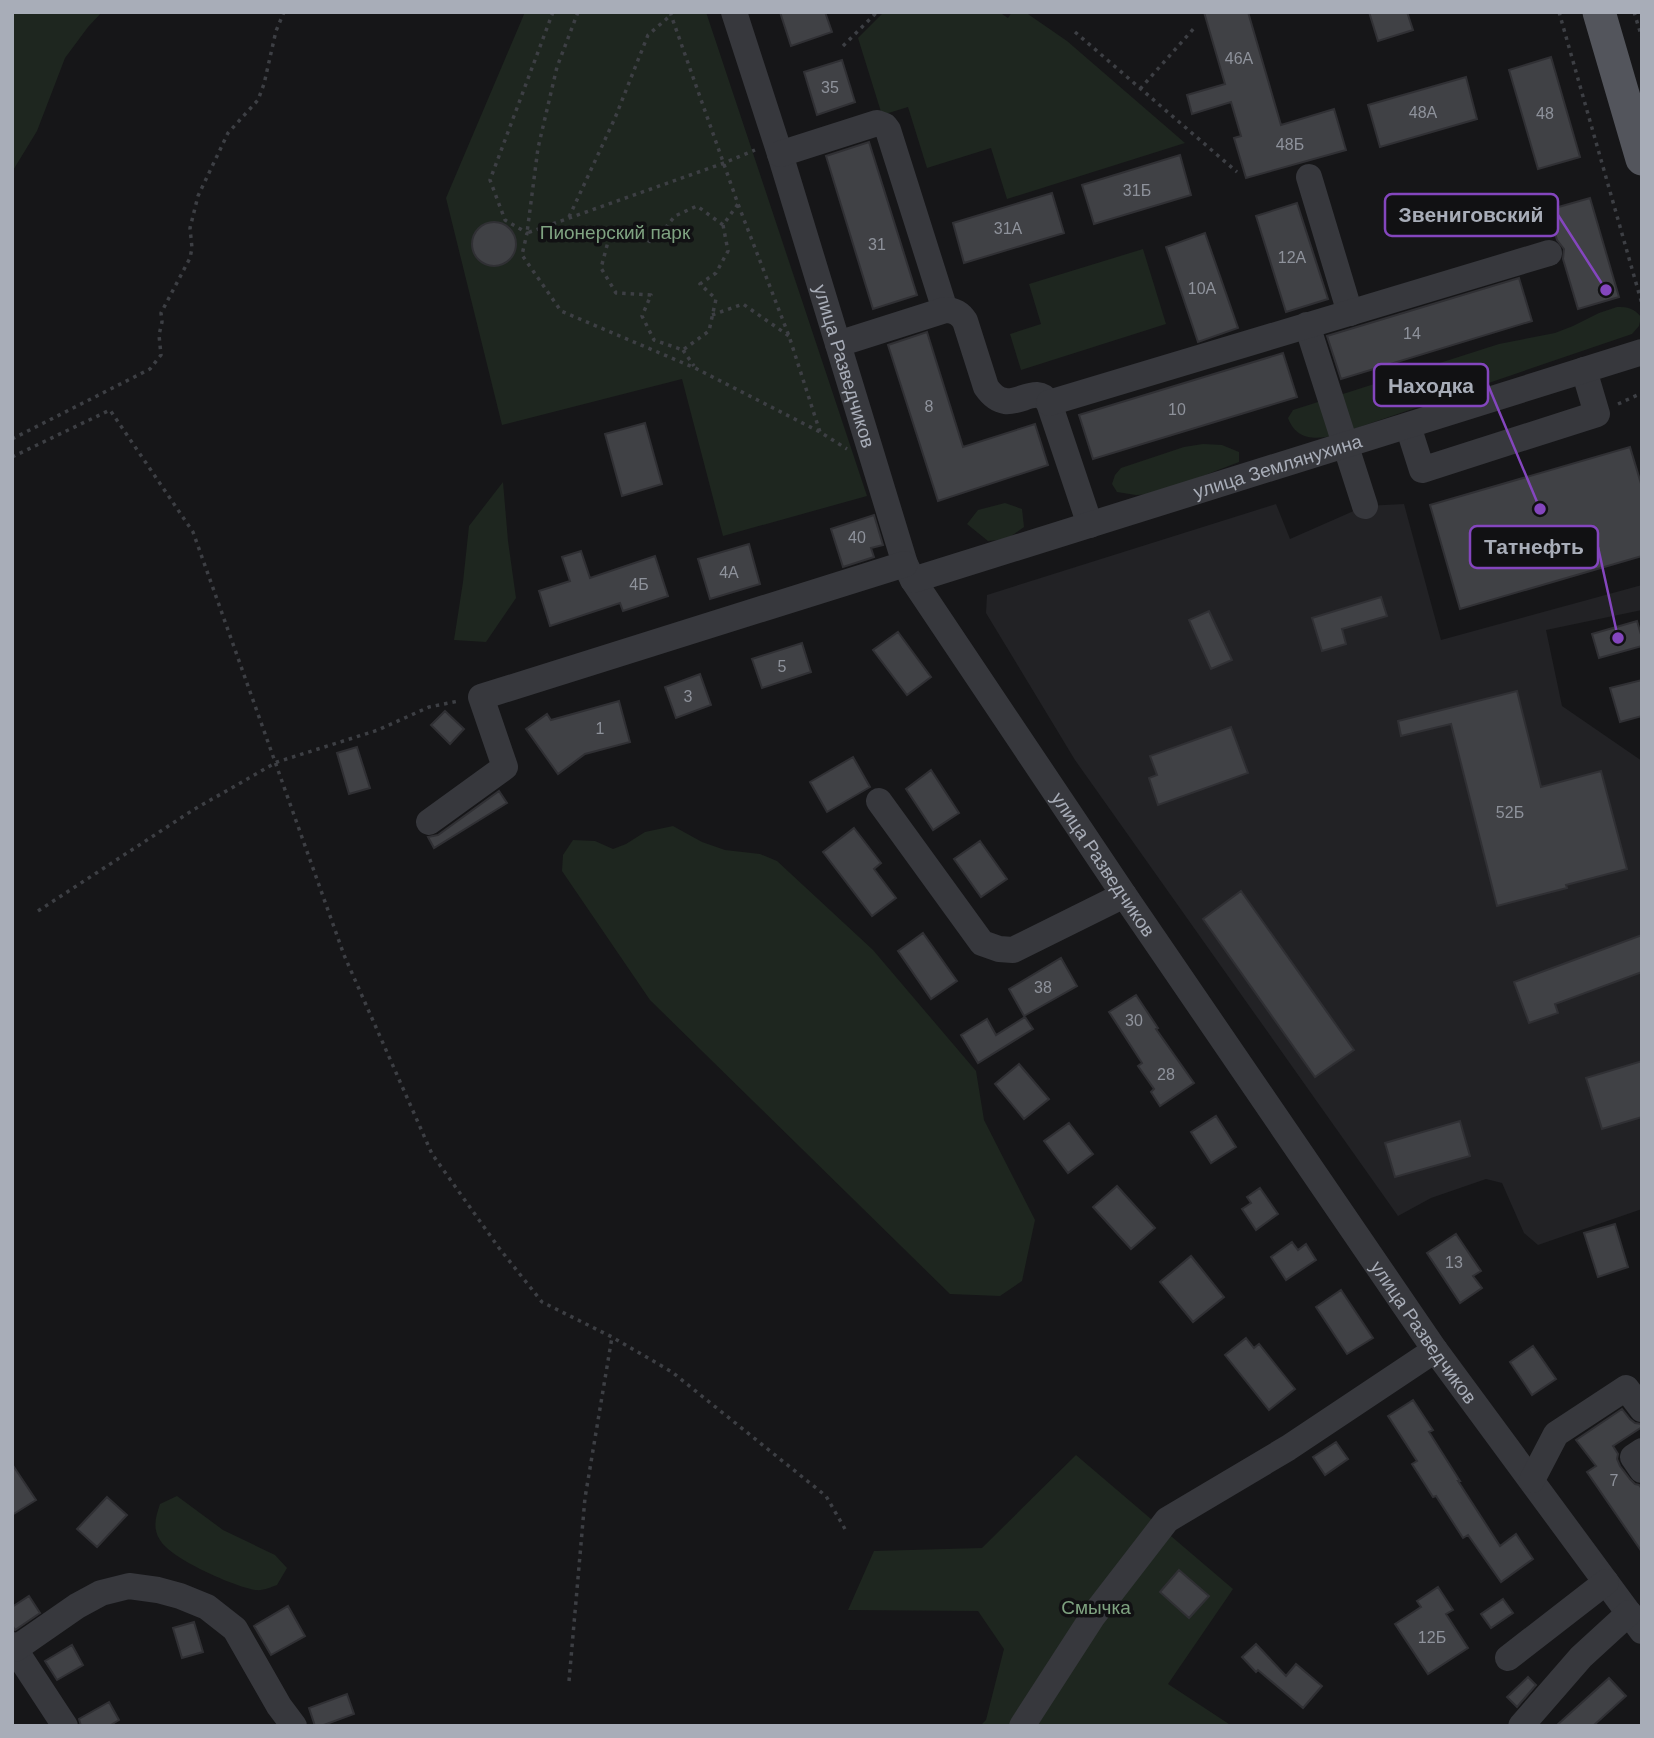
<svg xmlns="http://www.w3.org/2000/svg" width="1654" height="1738" font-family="Arial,sans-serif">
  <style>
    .built { fill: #222225 }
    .green { fill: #1e261f }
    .building { fill: #404145; stroke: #303034; stroke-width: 2 }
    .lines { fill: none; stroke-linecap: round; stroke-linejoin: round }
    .path { stroke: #3d3f44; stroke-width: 3.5; stroke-dasharray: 3.5 5; stroke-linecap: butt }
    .minor { stroke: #37383d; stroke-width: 26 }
    .major { stroke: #53555c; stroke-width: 33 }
    .labels { text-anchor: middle; stroke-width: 7; stroke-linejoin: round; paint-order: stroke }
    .number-label { font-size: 16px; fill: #8e929b }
    .park-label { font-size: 19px; fill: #7fa381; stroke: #111113 }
    .street-label { font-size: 19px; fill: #a8adb8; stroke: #111113 }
    .leader { fill: none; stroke: #8446be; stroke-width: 2.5 }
    .callout-dot { fill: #8446be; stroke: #111113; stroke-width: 2.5 }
    .callout { fill: #111113; stroke: #8446be; stroke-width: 2.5 }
    .callout-label { font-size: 21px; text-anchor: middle; font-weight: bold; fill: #a8adb8 }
  </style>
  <rect width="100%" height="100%" fill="#161618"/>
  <path class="built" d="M 1276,504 L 1290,539 L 1365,506 L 1404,504 L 1441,640 L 1642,585 L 1642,610 L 1546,630 L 1562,706 L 1642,761 L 1642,1209 L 1538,1245 L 1524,1233 L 1502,1183 L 1486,1179 L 1431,1198 L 1398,1216 L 1075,760 L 986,613 L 987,595 Z"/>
  <path class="green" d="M 12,12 L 102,12 L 88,27 L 65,58 L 37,131 L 12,172 Z
    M 525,12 L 706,12 L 867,496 L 723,536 L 682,379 L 502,425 L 446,198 Z
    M 884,12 L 999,12 L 1008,18 L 1012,12 L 1025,12 L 1067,41 L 1185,143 L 1007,199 L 991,148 L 927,168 L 908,107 L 882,115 L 858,38 Z
    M 1143,249 L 1166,324 L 1021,370 L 1010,334 L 1041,324 L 1029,284 Z
    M 1617,307 C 1628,307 1634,308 1641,317 L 1639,326 L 1632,334 L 1336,435 C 1315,440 1296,440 1288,418 L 1293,410 L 1499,344 L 1555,333 L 1573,326 L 1599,313 Z
    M 1203,444 L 1222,445 L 1239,452 L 1239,462 L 1156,494 L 1136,495 L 1117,492 L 1112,484 L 1115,475 L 1121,468 L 1184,447 Z
    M 503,482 L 508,541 L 516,598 L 486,642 L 454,640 L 463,582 L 469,526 Z
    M 1005,503 L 1022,509 L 1024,527 L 1007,539 L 988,541 L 967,524 L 978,510 Z
    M 673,826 L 702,842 L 725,850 L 760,854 L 777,861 L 873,950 L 976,1071 L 984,1120 L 1035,1220 L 1022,1281 L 1000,1296 L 950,1294 L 650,1000 L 562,871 L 563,855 L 573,840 L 595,841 L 613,849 L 626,844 L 645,832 Z
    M 1076,1455 L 1233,1589 L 1168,1684 L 1232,1726 L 980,1726 L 986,1720 L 1004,1649 L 978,1611 L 848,1610 L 874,1551 L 982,1548 Z
    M 177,1496 L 223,1530 L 275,1555 L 287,1568 L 277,1585 C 271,1587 263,1591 256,1590 C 235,1587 171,1559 160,1540 C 152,1528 156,1516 160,1504 Z"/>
  <path class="building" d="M 780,12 L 825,12 L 832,32 L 791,46 Z
    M 1204,12 L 1248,12 L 1281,125 L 1334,109 L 1346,150 L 1246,178 L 1234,138 L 1241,136 L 1231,102 L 1192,114 L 1187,95 L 1225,84 Z
    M 1369,12 L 1407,12 L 1413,30 L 1378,41 Z
    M 1551,57 L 1580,157 L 1538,169 L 1509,70 Z
    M 842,60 L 855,102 L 817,115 L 804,72 Z
    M 1466,77 L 1477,119 L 1380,147 L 1368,105 Z
    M 869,142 L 917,295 L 873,309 L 826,156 Z
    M 1180,155 L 1191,195 L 1094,224 L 1082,185 Z
    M 1052,193 L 1064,233 L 964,263 L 953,223 Z
    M 1590,198 L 1619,297 L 1578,309 L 1563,259 L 1564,249 L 1557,240 L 1548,210 Z
    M 1297,203 L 1328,299 L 1286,312 L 1256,216 Z
    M472 244a22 22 0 1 1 44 0a22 22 0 1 1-44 0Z
    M 1205,233 L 1238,328 L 1198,342 L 1166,247 Z
    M 1519,278 L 1532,321 L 1341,379 L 1327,336 Z
    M 927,332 L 963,447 L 1035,424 L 1048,465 L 938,501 L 888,345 Z
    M 1283,353 L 1297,397 L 1093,459 L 1079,415 Z
    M 645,423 L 662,484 L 622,496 L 605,434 Z
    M 1630,447 L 1642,487 L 1642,556 L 1460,609 L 1430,505 Z
    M 874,515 L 883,545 L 871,548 L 874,557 L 843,567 L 831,529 Z
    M 749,544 L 760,584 L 710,599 L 698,559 Z
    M 581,551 L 590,578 L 655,556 L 668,596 L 623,611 L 620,603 L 550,626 L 539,591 L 570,581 L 562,557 Z
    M 1381,597 L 1387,616 L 1342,629 L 1346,644 L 1322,651 L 1312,618 Z
    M 1209,611 L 1232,660 L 1211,669 L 1189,620 Z
    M 1637,621 L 1642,638 L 1642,646 L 1599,658 L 1592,634 Z
    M 898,632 L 931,677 L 907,695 L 873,650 Z
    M 802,643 L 811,672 L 762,688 L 752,659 Z
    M 700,674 L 711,705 L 676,718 L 665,687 Z
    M 1642,680 L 1642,716 L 1620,722 L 1610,688 Z
    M 1517,691 L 1541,787 L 1601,771 L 1627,869 L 1566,885 L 1567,888 L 1497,906 L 1451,724 L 1401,736 L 1398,721 Z
    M 619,701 L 630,742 L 585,754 L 558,774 L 526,729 L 547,714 L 551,720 Z
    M 445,711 L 464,729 L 450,744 L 431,725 Z
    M 1231,727 L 1248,773 L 1158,805 L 1149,778 L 1157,775 L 1150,756 Z
    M 357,747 L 370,788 L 349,794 L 337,753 Z
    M 853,757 L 870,787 L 827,812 L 810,782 Z
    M 931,770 L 959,813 L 933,830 L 906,789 Z
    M 499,791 L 507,803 L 434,848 L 428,837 L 438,835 Z
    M 854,828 L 881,863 L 874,869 L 896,898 L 872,916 L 823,852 Z
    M 980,841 L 1007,879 L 981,897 L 954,859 Z
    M 1241,891 L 1354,1050 L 1315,1077 L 1203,919 Z
    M 923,933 L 957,981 L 931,999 L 898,951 Z
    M 1642,935 L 1642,972 L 1555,1004 L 1558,1013 L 1529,1023 L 1514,982 Z
    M 1061,958 L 1077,986 L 1024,1016 L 1009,989 Z
    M 1136,995 L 1158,1028 L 1156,1029 L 1194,1083 L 1160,1106 L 1151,1092 L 1154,1089 L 1138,1066 L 1142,1063 L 1109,1012 Z
    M 1025,1017 L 1033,1029 L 978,1063 L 961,1035 L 987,1019 L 996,1035 Z
    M 1642,1061 L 1642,1117 L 1602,1129 L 1586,1078 Z
    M 1019,1064 L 1049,1099 L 1024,1119 L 995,1084 Z
    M 1216,1116 L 1236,1147 L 1211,1163 L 1191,1132 Z
    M 1460,1121 L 1470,1156 L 1395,1177 L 1385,1143 Z
    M 1069,1123 L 1093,1154 L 1068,1173 L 1044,1141 Z
    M 1117,1186 L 1155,1228 L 1131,1249 L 1093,1207 Z
    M 1260,1188 L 1278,1214 L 1256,1230 L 1242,1209 L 1251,1203 L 1247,1197 Z
    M 1615,1224 L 1628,1267 L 1598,1277 L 1584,1233 Z
    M 1456,1234 L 1481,1271 L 1473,1276 L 1482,1288 L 1460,1303 L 1427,1253 Z
    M 1292,1242 L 1298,1250 L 1306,1244 L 1316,1260 L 1286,1280 L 1271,1257 Z
    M 1191,1256 L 1224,1297 L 1193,1322 L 1160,1282 Z
    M 1341,1290 L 1373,1338 L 1347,1354 L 1316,1307 Z
    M 1246,1338 L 1254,1348 L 1259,1344 L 1295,1389 L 1269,1410 L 1225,1355 Z
    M 1533,1346 L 1556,1379 L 1532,1395 L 1510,1362 Z
    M 1413,1400 L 1433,1430 L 1429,1432 L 1460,1481 L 1458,1481 L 1500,1546 L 1516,1534 L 1533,1559 L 1501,1582 L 1468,1535 L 1463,1538 L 1436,1496 L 1433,1497 L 1412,1464 L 1417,1461 L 1388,1416 Z
    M 1622,1409 L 1630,1419 L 1635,1423 L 1642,1424 L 1642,1427 L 1613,1446 L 1618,1454 L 1617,1459 L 1620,1466 L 1630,1479 L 1635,1484 L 1639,1485 L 1642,1489 L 1642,1552 L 1587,1472 L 1596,1466 L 1576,1440 Z
    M 1336,1442 L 1348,1459 L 1325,1475 L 1313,1457 Z
    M 12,1464 L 36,1500 L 12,1515 Z
    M 107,1497 L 127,1515 L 97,1547 L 77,1529 Z
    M 1179,1570 L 1209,1596 L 1189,1618 L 1160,1592 Z
    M 1438,1587 L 1453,1610 L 1446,1614 L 1468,1648 L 1428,1674 L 1395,1624 L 1421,1607 L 1417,1601 Z
    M 29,1596 L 40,1613 L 15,1630 L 12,1625 L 12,1607 Z
    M 1503,1599 L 1513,1613 L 1491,1628 L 1481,1614 Z
    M 288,1606 L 305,1636 L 271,1655 L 254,1626 Z
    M 194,1622 L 203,1652 L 182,1658 L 173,1628 Z
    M 1256,1644 L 1286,1676 L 1296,1664 L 1322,1686 L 1303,1708 L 1258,1670 L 1256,1672 L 1242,1657 Z
    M 72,1645 L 83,1665 L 57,1680 L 45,1661 Z
    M 1528,1677 L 1536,1685 L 1517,1707 L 1507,1697 Z
    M 1609,1678 L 1626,1696 L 1593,1726 L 1556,1726 Z
    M 347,1694 L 354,1714 L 321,1726 L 315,1726 L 309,1708 Z
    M 109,1702 L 119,1720 L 109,1726 L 81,1726 L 79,1719 Z"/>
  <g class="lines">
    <path class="path" d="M 553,12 L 490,180 L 505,220 L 527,233 L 522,255 L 561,311 L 695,368 L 820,432
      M 578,12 L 557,67 L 538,148 L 527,233 L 724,163 L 755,150
      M 671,12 L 671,15 L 738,204 L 789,336 L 820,432 L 847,449
      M 1559,12 L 1642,304
      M 1634,12 L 1642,38
      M 1075,32 L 1237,172
      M 843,46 L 877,12
      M 1140,89 L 1196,26
      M 569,217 L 615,118 L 648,35 L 671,15
      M 723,225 L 697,206 L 675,216 L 653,243 L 635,234 L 609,238 L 601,268 L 616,293 L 651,295 L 642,316 L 654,340 L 683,350 L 709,331 L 716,299 L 700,284 L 716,273 L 728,251 L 723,225 L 738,204
      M 712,315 L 743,304 L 789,336
      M 683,350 L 694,366
      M 1618,404 L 1642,393
      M 12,439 L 150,369 L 161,355 L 159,335 L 162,322 L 161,313 L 190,258 L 192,248 L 190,228 L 198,196 L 228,133 L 258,100 L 264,84 L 276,31 L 284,12
      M 12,457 L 110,410 L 193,532 L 344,955 L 432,1154 L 499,1248 L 542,1302 L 612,1337 L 672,1372 L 826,1496 L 845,1529
      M 38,911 L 193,810 L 277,762 L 378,730 L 429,707 L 459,701
      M 569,1681 L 585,1498 L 612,1337"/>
    <g class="minor">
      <path id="s1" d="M 734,12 L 780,154 L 905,564 L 913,580 L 1124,895 L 1435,1350 L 1642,1631"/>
      <path d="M 780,154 L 877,123 L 885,126 L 888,130 L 945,310"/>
      <path d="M 1309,177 L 1350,313"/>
      <path d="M 1307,325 L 1365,506"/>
      <path d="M 838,344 L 945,310 C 954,310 960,313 965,321 L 986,387 C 1010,422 1033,378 1049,403 L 1090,525"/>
      <path d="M 1049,403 L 1549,253"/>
      <path d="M 1408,426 L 1422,470 L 1597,414 L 1584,370"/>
      <path id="s2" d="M 913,580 L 1642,352"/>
      <path d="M 879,801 L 982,943 L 999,949 L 1013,950 L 1124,895"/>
      <path d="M 429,822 L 505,767 L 481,697 L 905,564"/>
      <path d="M 1642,1451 L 1633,1457 L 1642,1470"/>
      <path d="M 1532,1480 L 1556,1434 L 1626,1388 L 1642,1409"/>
      <path d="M 12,1645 L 65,1726"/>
      <path d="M 15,1649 L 77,1606 L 101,1593 L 129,1586 L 158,1590 L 180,1596 L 207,1607 L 235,1629 L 279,1706 L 294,1726"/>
      <path d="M 1508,1658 L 1606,1582"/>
      <path d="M 1022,1726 L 1093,1616 L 1167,1520 L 1288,1448 L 1435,1350"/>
      <path d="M 1521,1726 L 1581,1657 L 1629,1613"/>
    </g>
    <path class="major" d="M 1599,12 L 1642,159"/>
  </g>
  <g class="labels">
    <g class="number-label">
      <text x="1239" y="64">46А</text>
      <text x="830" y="93">35</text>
      <text x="1423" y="118">48А</text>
      <text x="1545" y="119">48</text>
      <text x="1290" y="150">48Б</text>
      <text x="1137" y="196">31Б</text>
      <text x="1008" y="234">31А</text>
      <text x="877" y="250">31</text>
      <text x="1292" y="263">12А</text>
      <text x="1202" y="294">10А</text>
      <text x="1412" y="339">14</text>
      <text x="929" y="412">8</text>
      <text x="1177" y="415">10</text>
      <text x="857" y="543">40</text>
      <text x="729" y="578">4А</text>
      <text x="639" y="590">4Б</text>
      <text x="782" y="672">5</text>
      <text x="688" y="702">3</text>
      <text x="600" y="734">1</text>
      <text x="1510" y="818">52Б</text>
      <text x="1043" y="993">38</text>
      <text x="1134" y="1026">30</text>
      <text x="1166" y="1080">28</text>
      <text x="1454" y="1268">13</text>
      <text x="1614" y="1486">7</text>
      <text x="1432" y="1643">12Б</text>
    </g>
    <g class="park-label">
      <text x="615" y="239">Пионерский парк</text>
      <text x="1096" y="1614">Смычка</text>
    </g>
    <g class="street-label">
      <text dy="7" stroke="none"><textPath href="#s1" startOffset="371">улица Разведчиков</textPath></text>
      <text dy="7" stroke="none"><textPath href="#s2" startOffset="382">улица Землянухина</textPath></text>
      <text dy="7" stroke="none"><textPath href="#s1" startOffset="938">улица Разведчиков</textPath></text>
      <text dy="7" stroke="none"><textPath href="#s1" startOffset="1505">улица Разведчиков</textPath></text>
    </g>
  </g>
  <path class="leader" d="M1606 290L1558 215M1540 509L1488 385M1618 638L1598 547"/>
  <g class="callout-dot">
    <circle cx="1606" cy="290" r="7"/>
    <circle cx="1540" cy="509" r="7"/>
    <circle cx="1618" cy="638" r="7"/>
  </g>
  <g class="callout">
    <rect x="1385" y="194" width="173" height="42" rx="7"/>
    <rect x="1374" y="364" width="114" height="42" rx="7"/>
    <rect x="1470" y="526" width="128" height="42" rx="7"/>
  </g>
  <g class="callout-label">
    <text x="1471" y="222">Звениговский</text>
    <text x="1431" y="393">Находка</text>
    <text x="1534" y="554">Татнефть</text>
  </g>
  <rect width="1654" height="1738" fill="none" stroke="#a8adb8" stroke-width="28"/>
</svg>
